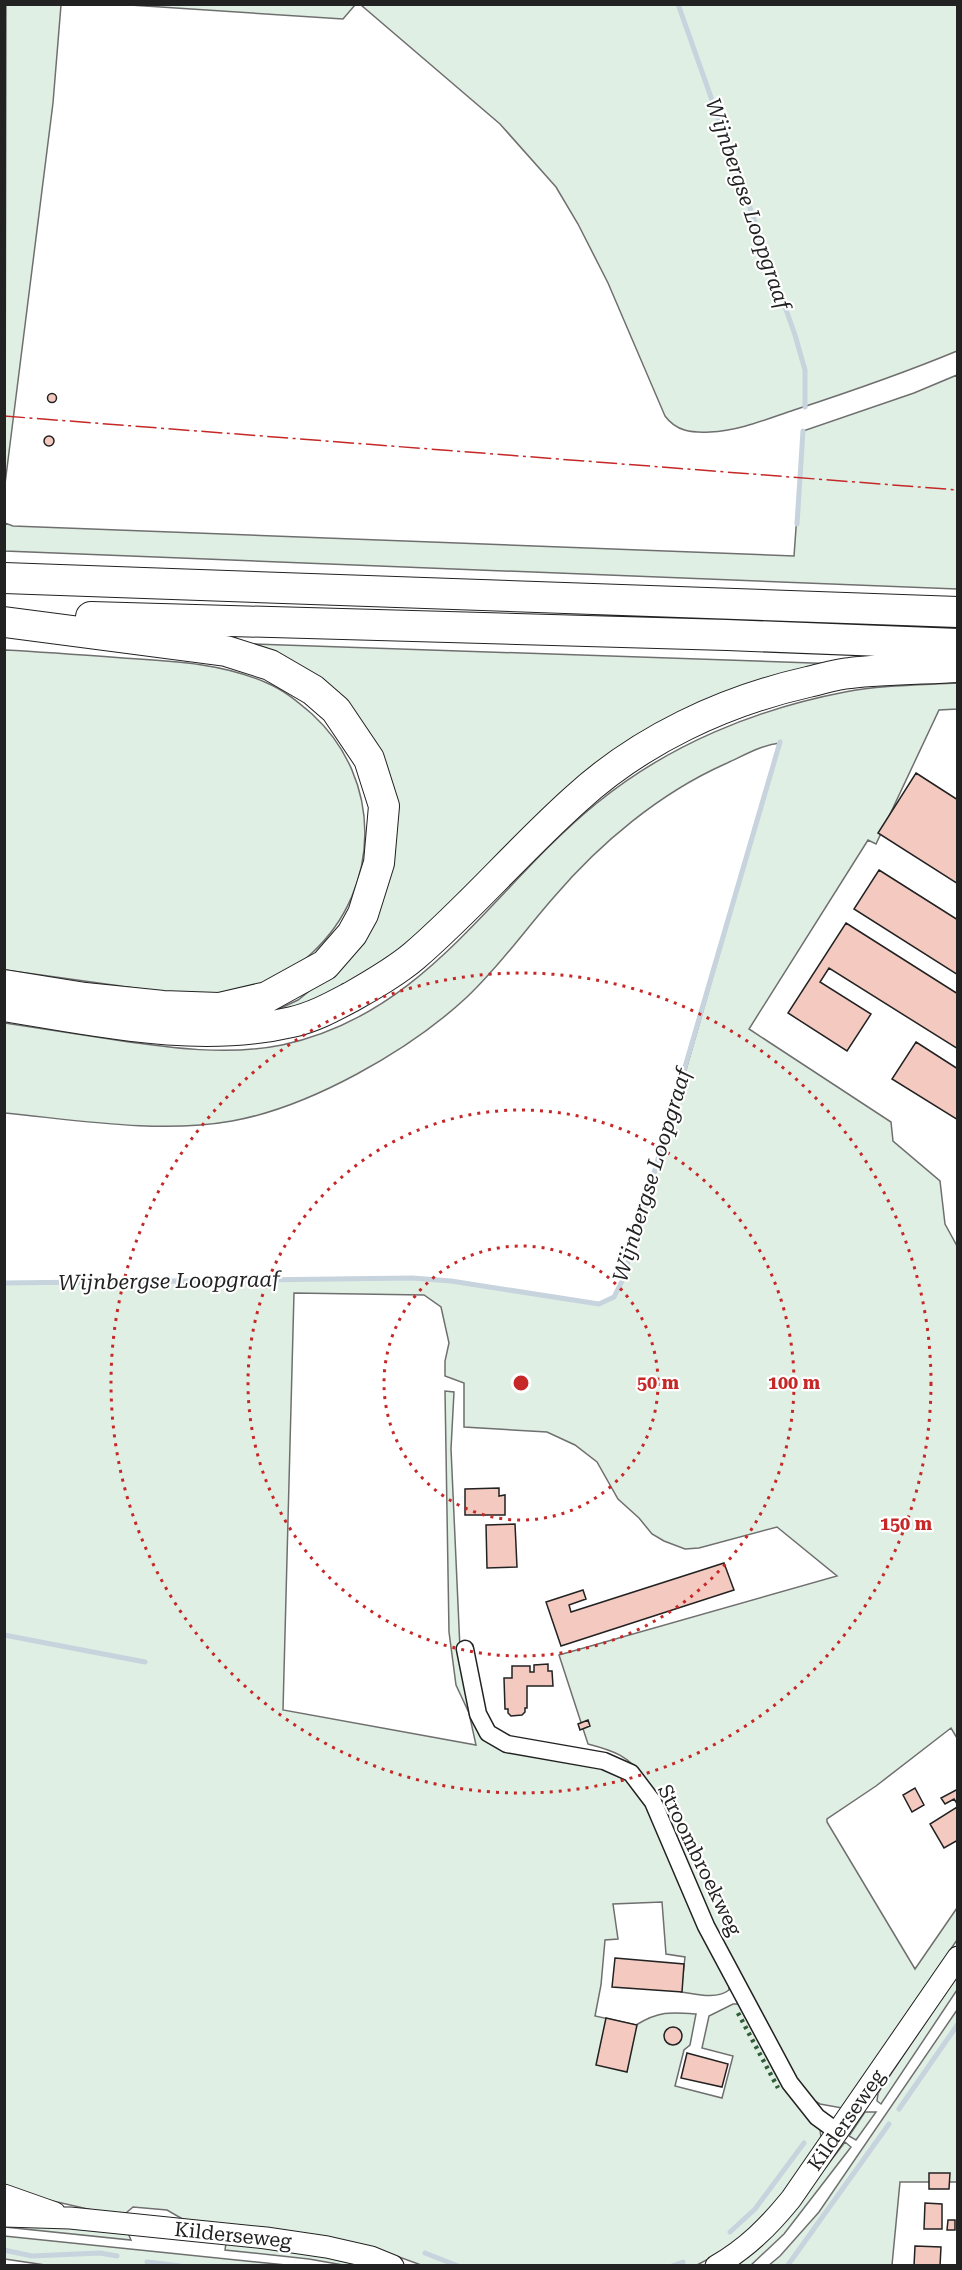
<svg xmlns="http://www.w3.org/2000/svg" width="962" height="2270" font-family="'Roboto Serif',serif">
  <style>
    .green { fill: #e0efe3; stroke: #6f6f6f; stroke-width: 1.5 }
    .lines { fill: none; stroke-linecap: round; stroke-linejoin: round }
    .stream { stroke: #c7d3dd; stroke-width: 5 }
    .building { fill: #f3c9c0; stroke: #222; stroke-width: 1.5 }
    .minor-casing { stroke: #222; stroke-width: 19 }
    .tertiary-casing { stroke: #222; stroke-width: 23 }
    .motorway-casing { stroke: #222; stroke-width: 32 }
    .minor { stroke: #fff; stroke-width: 16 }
    .tertiary { stroke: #fff; stroke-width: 21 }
    .motorway { stroke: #fff; stroke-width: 30 }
    .hedge { stroke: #2f5e38; stroke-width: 4.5; stroke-dasharray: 3 4.5; stroke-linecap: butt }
    .power { stroke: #c62828; stroke-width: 1.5; stroke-dasharray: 21 4.5 3 4.5; stroke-linecap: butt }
    .ring { fill: none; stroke: #c62828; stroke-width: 3; stroke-dasharray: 3 6 }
    .labels { text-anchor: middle; stroke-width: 4.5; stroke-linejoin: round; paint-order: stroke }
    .street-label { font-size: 20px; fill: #222; stroke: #fff }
    .water-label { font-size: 21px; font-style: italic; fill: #222; stroke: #fff }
    .centre { fill: #c62828; stroke: #fff; stroke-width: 3 }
    .ring-label { font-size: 18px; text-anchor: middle; font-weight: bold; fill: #c62828; stroke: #fff; stroke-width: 4.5; stroke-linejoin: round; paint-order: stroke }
  </style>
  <rect width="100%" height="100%" fill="#fff"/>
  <path class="green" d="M 6,5 L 61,5 L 53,103 L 5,484 Z
    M 130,5 L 355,4 L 355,5 L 343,19 Z
    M 361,5 L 957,5 L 957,351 C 904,373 849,392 794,410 C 767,419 738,431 710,432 C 691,433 676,431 665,416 L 608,283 L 578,224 L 556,187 L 500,124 Z
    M 957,375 L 957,589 L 5,551 L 5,523 L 13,526 L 794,556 L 803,431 L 914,393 Z
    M 227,643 L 870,665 L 702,710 L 353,989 L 253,1021 L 298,1000 L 329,975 L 385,884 L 363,731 Z
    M 5,650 C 44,652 84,655 123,658 C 172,661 222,663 267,683 C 284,690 298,702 312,714 C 383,779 382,888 312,953 C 300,964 286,976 271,983 C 222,1006 165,992 113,985 C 77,980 41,975 5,970 Z
    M 957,683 L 957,709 L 939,710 L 876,844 L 868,840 L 749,1029 L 891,1122 L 893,1141 L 940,1181 L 945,1224 L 957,1246 L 957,1738 L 951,1728 L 876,1786 L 827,1819 L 827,1822 L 915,1969 L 957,1908 L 957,1940 L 842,2108 L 820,2104 L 815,2101 L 802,2087 L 776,2046 L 717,1938 L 645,1778 C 628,1756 615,1751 588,1744 L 559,1655 L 837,1576 L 777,1527 L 699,1548 L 685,1549 L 664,1541 L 652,1534 L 639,1518 L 618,1499 L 597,1462 L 575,1445 L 547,1432 L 464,1427 L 464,1383 L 445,1376 L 445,1361 L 449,1343 L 441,1307 L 424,1295 L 294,1293 L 283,1710 L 476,1745 L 469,1713 L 456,1685 L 449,1632 L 445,1391 L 454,1392 L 451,1449 L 461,1671 L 482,1728 L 630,1777 L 651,1804 L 689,1907 L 729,1983 L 729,1990 C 716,2000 696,1994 681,1992 L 685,1957 L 666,1954 L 662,1902 L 613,1904 L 618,1939 L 605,1940 L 601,1985 L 595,2016 L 636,2025 C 659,2011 670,2012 696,2014 L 690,2045 L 684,2050 L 675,2086 L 722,2098 L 733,2056 L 702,2048 L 709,2016 L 733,2004 L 739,2004 L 820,2129 L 821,2138 L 818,2150 C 781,2195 752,2239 697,2265 L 421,2265 L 369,2246 L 186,2221 L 167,2210 L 133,2207 L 126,2213 L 105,2213 L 5,2190 L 4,1283 L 412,1278 L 451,1281 L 599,1304 L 614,1297 L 623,1279 L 670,1125 L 780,743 C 761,745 743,756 725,764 C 660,793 600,843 554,897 C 525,930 499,967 467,997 C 409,1051 310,1107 232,1121 C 159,1134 77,1120 5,1113 L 5,1023 C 42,1029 79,1034 116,1040 C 170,1048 228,1056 282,1045 C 427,1014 491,889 597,803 C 668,745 756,709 845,692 C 881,685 920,685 957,683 Z
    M 957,1976 L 957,1990 L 881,2104 L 877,2101 L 878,2093 Z
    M 957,2010 L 957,2182 L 900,2182 L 892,2265 L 768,2266 L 780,2256 L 819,2212 Z
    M 865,2112 L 876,2112 L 856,2140 L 849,2136 Z
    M 845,2142 L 851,2147 L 784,2234 L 751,2265 L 732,2266 L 810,2188 Z
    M 4,2221 L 128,2233 L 131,2240 L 5,2227 Z
    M 4,2236 L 286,2265 L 52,2266 L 5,2259 Z
    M 226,2243 L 291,2249 L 369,2265 L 343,2265 L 309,2259 L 225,2250 Z"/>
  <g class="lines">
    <path class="stream" d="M 678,4 L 795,335 L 805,370 L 805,407
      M 797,524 L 803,431
      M 4,1283 L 412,1278 L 451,1281 L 599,1304 L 614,1297 L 623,1279 L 780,742
      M 4,1635 L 145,1662
      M 899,2109 L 958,2024
      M 730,2232 L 755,2209 L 804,2143
      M 4,2250 L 32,2256 L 100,2253 L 117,2256
      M 425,2253 L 458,2266
      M 147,2262 L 180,2266
      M 788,2265 L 889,2124
      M 672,2266 L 683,2262"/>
  </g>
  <path class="building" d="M47.5 398a4.5 4.5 0 1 1 9 0a4.5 4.5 0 1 1-9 0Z
    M44 441a5 5 0 1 1 10 0a5 5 0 1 1-10 0Z
    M 916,773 L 958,800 L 958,884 L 878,833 Z
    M 879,870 L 958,920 L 958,975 L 854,909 Z
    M 846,923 L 958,994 L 958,1049 L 829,968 L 820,982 L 871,1014 L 847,1051 L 788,1013 Z
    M 916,1042 L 958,1069 L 958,1120 L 892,1079 Z
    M 499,1488 L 499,1496 L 505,1495 L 505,1515 L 465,1515 L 465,1489 Z
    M 515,1524 L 517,1567 L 487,1568 L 486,1525 Z
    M 724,1563 L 734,1590 L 561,1646 L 546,1602 L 583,1590 L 586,1599 L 569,1605 L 571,1612 Z
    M 548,1664 L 548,1671 L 552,1671 L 553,1686 L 527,1686 L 527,1708 L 525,1708 L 525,1712 L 522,1715 L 511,1716 L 508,1713 L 508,1709 L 505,1709 L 504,1678 L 512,1678 L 512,1666 L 530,1666 L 530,1672 L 534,1672 L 534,1665 Z
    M 588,1720 L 590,1726 L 580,1730 L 578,1724 Z
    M 915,1788 L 924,1805 L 912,1812 L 903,1795 Z
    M 958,1789 L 958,1805 L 954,1799 L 945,1804 L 941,1798 Z
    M 957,1807 L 958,1840 L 944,1848 L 930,1824 Z
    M 615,1958 L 684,1964 L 682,1992 L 612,1987 Z
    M 606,2018 L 637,2025 L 627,2072 L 596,2065 Z
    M664 2036a9 9 0 1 1 18 0a9 9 0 1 1-18 0Z
    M 687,2053 L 728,2064 L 722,2087 L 681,2078 Z
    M 929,2173 L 950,2173 L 949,2189 L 929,2189 Z
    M 925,2203 L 942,2204 L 942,2229 L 924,2229 Z
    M 948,2220 L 955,2220 L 955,2230 L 947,2230 Z
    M 915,2246 L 941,2247 L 940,2266 L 914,2266 Z"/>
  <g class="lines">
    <g class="minor-casing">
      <path id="minor" d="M 465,1649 L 478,1714 L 488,1733 L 507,1744 L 604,1761 L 631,1773 L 653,1802 L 706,1926 L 790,2083 L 817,2117 L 839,2133"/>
    </g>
    <g class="tertiary-casing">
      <path id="tertiary" d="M 4,2195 L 55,2213
        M 4,2216 L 70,2218 L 266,2238 L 327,2247 L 371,2257 L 393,2266
        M 716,2266 C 747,2248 769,2226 791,2199 L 958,1957"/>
    </g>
    <g class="motorway-casing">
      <path id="motorway" d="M 4,578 L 958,612
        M 91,617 L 727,635 L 958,644
        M 4,622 L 226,651 L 270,665 L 313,690 L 336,710 L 369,759 L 384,806 L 379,863 L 363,914 L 352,934 L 325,965 L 267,997 L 219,1008 L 163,1006 L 85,998 L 4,985
        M 4,1006 C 98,1021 198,1044 292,1022 C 314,1017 332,1007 351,997 C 372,985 395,972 414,956 C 471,907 520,849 576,799 C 640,740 724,701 808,682 C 822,679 836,674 850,673 C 886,669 922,669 958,667"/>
    </g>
    <use href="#minor" class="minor"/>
    <use href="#tertiary" class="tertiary"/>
    <use href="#motorway" class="motorway"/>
    <path class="hedge" d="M 738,2013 L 778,2088"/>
    <path class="power" d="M 4,416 L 958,490"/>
  </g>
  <g class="ring">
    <circle cx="521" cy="1383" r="137"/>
    <circle cx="521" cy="1383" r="273"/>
    <circle cx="521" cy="1383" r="410"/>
  </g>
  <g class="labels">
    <g class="street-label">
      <text transform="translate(700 1860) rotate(64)" y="7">Stroombroekweg</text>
      <text transform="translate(846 2120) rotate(-55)" y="7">Kilderseweg</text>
      <text transform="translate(233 2235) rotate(6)" y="7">Kilderseweg</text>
    </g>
    <g class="water-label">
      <text transform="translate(748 204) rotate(71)" y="7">Wijnbergse Loopgraaf</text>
      <text transform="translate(652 1175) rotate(-73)" y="7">Wijnbergse Loopgraaf</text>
      <text transform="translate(169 1281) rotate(-1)" y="7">Wijnbergse Loopgraaf</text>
    </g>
  </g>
  <circle cx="521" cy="1383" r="9" class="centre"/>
  <g class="ring-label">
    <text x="658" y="1389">50 m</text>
    <text x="794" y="1389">100 m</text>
    <text x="906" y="1530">150 m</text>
  </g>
  <rect width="962" height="2270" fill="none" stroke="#222222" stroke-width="12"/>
</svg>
